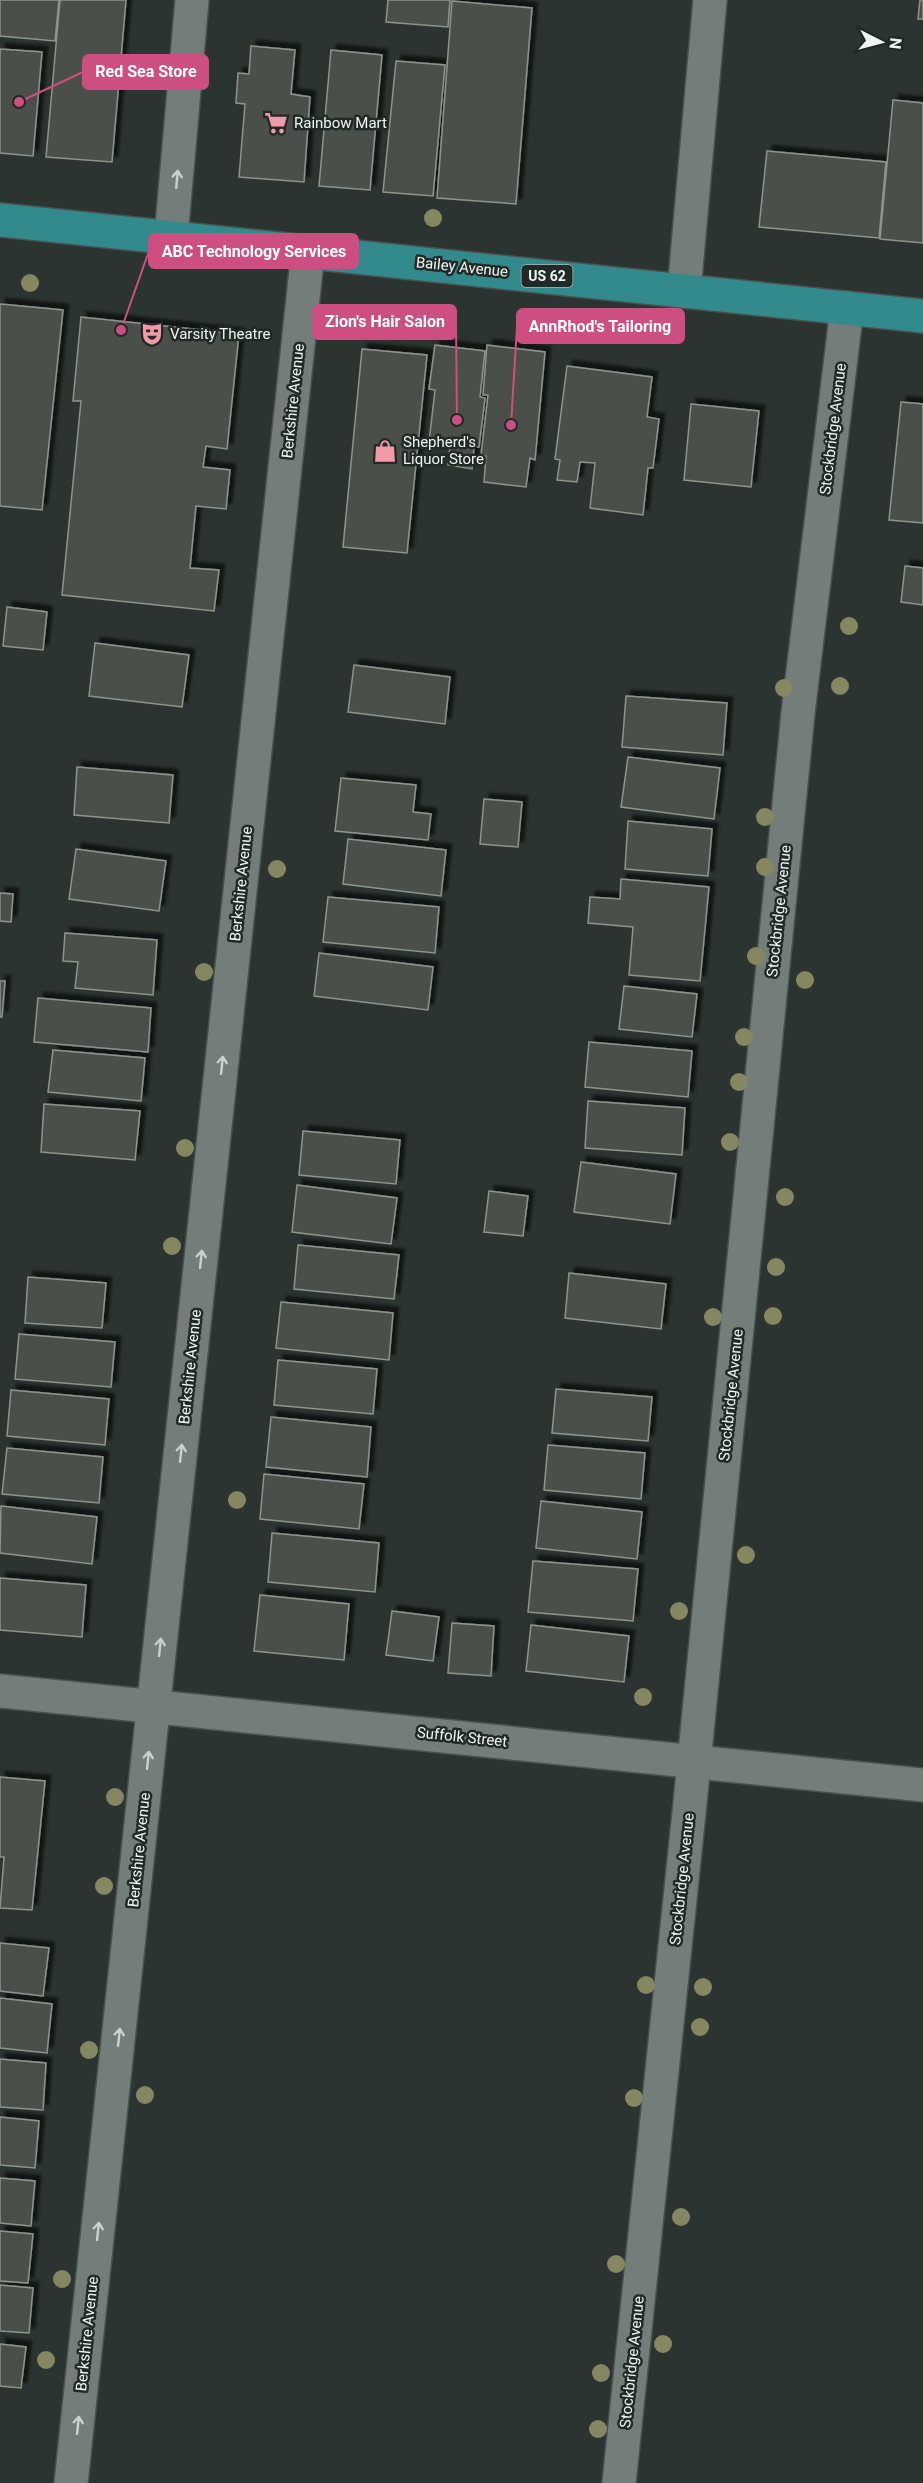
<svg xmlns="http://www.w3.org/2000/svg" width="923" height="2483" font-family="Roboto,sans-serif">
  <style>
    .building { fill: #4b5049; stroke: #8e948c; stroke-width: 1.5; filter: url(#shadow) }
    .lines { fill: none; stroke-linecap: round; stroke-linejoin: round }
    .minor-casing { stroke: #49504d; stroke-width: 36 }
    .tertiary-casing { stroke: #49504d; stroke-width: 36 }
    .primary-casing { stroke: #49504d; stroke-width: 36 }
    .minor { stroke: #737d79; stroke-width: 33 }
    .tertiary { stroke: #737d79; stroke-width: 33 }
    .primary { stroke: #328a8d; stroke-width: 33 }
    .tree { fill: #858761 }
    .oneway { stroke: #cad1ce }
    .labels { text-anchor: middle; stroke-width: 5; stroke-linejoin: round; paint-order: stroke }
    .shield { fill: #222a27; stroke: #b2b8b6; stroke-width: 1.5 }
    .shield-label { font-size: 14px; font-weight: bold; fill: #eff5f3 }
    .poi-label { font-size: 15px; fill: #eff5f3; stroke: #222a27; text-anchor: start }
    .street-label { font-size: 15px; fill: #eff5f3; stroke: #222a27 }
    .leader { fill: none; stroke: #cd4f81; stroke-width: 2 }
    .callout-dot { fill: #cd4f81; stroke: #222a27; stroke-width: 2 }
    .callout { fill: #cd4f81; stroke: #cd4f81; stroke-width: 2 }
    .callout-label { font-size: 16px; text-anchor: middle; font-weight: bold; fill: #fff }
  </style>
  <defs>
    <filter id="shadow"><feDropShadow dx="5.5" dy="-5.5" stdDeviation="1.5" flood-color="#0009"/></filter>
  </defs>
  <rect width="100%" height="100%" fill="#2b3431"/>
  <path class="building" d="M 0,0 L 59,0 L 55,41 L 0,36 Z
    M 60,0 L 126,0 L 112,162 L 46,157 Z
    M 388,0 L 450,0 L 448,27 L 386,22 Z
    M 920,0 L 923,0 L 923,19 L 918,19 Z
    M 452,1 L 532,8 L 516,204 L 437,198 Z
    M 251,46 L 295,50 L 291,94 L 310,97 L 304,182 L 239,177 L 245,104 L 236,103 L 238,73 L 249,74 Z
    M 0,49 L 42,52 L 33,156 L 0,153 Z
    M 331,50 L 382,55 L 370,190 L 319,186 Z
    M 396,61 L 445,65 L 433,196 L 383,192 Z
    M 893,100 L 923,103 L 923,243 L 880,239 Z
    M 767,151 L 886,162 L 879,238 L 759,227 Z
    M 0,304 L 63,310 L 42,510 L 0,506 Z
    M 81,317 L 239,334 L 227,449 L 206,446 L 203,467 L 230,470 L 226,509 L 196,506 L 190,568 L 219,570 L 214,611 L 62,595 L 81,401 L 73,401 Z
    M 435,345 L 485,351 L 480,397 L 485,398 L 479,447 L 474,447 L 472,469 L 448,465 L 450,445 L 429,442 L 435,390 L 429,389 Z
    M 487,345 L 545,352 L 535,460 L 530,458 L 526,487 L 484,482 L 486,456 L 481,455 L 488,395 L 483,395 Z
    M 362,349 L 427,355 L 407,553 L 343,547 Z
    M 567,366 L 652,377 L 647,417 L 659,419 L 653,468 L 648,468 L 643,515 L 590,508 L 595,463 L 580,462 L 577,482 L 557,480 L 560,460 L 555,459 Z
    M 901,402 L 923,404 L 923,523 L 889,520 Z
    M 691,404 L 759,411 L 751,487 L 684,480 Z
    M 905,566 L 923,568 L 923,605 L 901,602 Z
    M 7,607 L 47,612 L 43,650 L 3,646 Z
    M 95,643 L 189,655 L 182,707 L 89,696 Z
    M 354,665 L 450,677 L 445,724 L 348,712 Z
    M 626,696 L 727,703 L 723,755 L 622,747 Z
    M 628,757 L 720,768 L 714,819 L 621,807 Z
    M 77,767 L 173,775 L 169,823 L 74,815 Z
    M 341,778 L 416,785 L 413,812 L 431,814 L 428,840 L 335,831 Z
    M 484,799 L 522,802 L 518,847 L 480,844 Z
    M 628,821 L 712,829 L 708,876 L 625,869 Z
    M 348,839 L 446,850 L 441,896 L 343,884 Z
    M 76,849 L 166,861 L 159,911 L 69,899 Z
    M 621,879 L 709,887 L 700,981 L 629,975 L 633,927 L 588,923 L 590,897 L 620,899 Z
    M 0,893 L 13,894 L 11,922 L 0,921 Z
    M 328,897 L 439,907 L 435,953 L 323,942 Z
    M 65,933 L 157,940 L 153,995 L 75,988 L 78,962 L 63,961 Z
    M 319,953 L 433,967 L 428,1010 L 314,996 Z
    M 0,981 L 5,981 L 2,1017 L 0,1017 Z
    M 624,986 L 697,994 L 692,1037 L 619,1029 Z
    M 38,998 L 151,1008 L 148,1052 L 34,1042 Z
    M 589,1042 L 692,1051 L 688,1097 L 585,1087 Z
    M 53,1050 L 145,1058 L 141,1101 L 48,1092 Z
    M 588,1101 L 685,1108 L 682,1155 L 585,1148 Z
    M 44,1104 L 140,1111 L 135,1160 L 41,1152 Z
    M 303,1131 L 400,1140 L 396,1184 L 299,1175 Z
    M 581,1162 L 676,1174 L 670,1224 L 574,1212 Z
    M 297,1185 L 397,1198 L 391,1244 L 292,1232 Z
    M 489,1191 L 528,1196 L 523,1236 L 484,1232 Z
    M 298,1245 L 399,1255 L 394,1299 L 294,1289 Z
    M 569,1273 L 666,1284 L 661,1329 L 565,1318 Z
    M 28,1277 L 106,1283 L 102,1328 L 25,1323 Z
    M 281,1302 L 393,1313 L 389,1360 L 276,1348 Z
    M 19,1334 L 115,1342 L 111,1387 L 15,1379 Z
    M 278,1360 L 377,1369 L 373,1414 L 274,1405 Z
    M 556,1389 L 652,1397 L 648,1441 L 552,1433 Z
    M 11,1390 L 109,1399 L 105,1445 L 7,1436 Z
    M 271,1417 L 371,1427 L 367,1477 L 266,1467 Z
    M 548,1445 L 645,1453 L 641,1499 L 544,1490 Z
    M 7,1448 L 103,1457 L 99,1503 L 2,1494 Z
    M 264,1474 L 364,1484 L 359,1529 L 260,1519 Z
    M 541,1501 L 642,1512 L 637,1559 L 536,1548 Z
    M 1,1506 L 97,1517 L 92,1564 L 0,1553 Z
    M 272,1533 L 379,1543 L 375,1592 L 268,1582 Z
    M 533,1561 L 638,1569 L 633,1621 L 528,1612 Z
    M 0,1578 L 86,1585 L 82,1637 L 0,1630 Z
    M 260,1595 L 349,1604 L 344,1660 L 254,1651 Z
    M 392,1611 L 439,1617 L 433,1661 L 386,1655 Z
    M 452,1623 L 494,1626 L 491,1676 L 448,1673 Z
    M 531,1625 L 629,1636 L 624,1682 L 526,1671 Z
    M 0,1777 L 45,1781 L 32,1910 L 0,1908 L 4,1857 L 0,1857 Z
    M 0,1943 L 49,1948 L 43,1996 L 0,1991 Z
    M 0,1998 L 52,2004 L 47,2053 L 0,2048 Z
    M 0,2059 L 46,2063 L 43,2110 L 0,2107 Z
    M 0,2117 L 39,2121 L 35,2168 L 0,2165 Z
    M 0,2178 L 35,2181 L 31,2226 L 0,2223 Z
    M 0,2231 L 33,2234 L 28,2283 L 0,2281 Z
    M 0,2285 L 33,2288 L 29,2333 L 0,2331 Z
    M 0,2344 L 26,2347 L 21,2388 L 0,2386 Z"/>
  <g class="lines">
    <g class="minor-casing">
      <path id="minor" d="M 684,291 L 710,0
        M 0,1691 L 923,1785
        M 71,2483 L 308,251
        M 619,2483 L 690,1803 L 798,713 L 847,308"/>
    </g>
    <g class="tertiary-casing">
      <path id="tertiary" d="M 171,237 L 192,0"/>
    </g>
    <g class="primary-casing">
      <path id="primary" d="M 0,220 L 923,316"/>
    </g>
    <use href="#minor" class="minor"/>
    <use href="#tertiary" class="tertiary"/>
    <use href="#primary" class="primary"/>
  </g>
  <g class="tree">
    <circle cx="433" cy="218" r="9"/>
    <circle cx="30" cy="283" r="9"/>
    <circle cx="849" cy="626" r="9"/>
    <circle cx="840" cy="686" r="9"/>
    <circle cx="784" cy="688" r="9"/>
    <circle cx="765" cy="817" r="9"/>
    <circle cx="765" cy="867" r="9"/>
    <circle cx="277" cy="869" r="9"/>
    <circle cx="756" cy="956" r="9"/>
    <circle cx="204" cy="972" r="9"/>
    <circle cx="805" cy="980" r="9"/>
    <circle cx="744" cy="1037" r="9"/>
    <circle cx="739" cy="1082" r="9"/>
    <circle cx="730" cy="1142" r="9"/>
    <circle cx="185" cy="1148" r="9"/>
    <circle cx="785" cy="1197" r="9"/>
    <circle cx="172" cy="1246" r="9"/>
    <circle cx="776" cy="1267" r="9"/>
    <circle cx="773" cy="1316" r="9"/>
    <circle cx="713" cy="1317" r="9"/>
    <circle cx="237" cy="1500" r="9"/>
    <circle cx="746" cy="1555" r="9"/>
    <circle cx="679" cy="1611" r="9"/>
    <circle cx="643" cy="1697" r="9"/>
    <circle cx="115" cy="1797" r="9"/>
    <circle cx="104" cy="1886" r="9"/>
    <circle cx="646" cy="1985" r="9"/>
    <circle cx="703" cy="1987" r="9"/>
    <circle cx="700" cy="2027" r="9"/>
    <circle cx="89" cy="2050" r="9"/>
    <circle cx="145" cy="2095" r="9"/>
    <circle cx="634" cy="2098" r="9"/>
    <circle cx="681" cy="2217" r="9"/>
    <circle cx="616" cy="2264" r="9"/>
    <circle cx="62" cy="2279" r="9"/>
    <circle cx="663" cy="2344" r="9"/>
    <circle cx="46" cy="2360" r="9"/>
    <circle cx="601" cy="2373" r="9"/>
    <circle cx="598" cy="2429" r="9"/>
  </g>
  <defs><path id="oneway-shaft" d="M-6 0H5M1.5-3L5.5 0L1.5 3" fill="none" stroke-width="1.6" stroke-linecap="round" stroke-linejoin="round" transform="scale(1.5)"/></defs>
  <g class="oneway">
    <use href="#oneway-shaft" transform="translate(177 179) rotate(-85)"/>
    <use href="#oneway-shaft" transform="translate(222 1065) rotate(-84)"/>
    <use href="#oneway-shaft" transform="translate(201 1259) rotate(-84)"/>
    <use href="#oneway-shaft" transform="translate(181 1453) rotate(-84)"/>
    <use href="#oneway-shaft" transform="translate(160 1647) rotate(-84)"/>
    <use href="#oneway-shaft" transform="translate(148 1760) rotate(-84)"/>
    <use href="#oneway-shaft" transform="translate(119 2037) rotate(-84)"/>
    <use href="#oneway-shaft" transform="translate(98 2231) rotate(-84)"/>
    <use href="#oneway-shaft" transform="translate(78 2425) rotate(-84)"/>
  </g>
  <defs>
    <g id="supermarket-bare" transform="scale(1.8)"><path d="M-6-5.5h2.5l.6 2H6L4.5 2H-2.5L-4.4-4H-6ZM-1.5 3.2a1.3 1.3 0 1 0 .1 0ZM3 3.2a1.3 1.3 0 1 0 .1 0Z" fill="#f39aa8" stroke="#222a27" stroke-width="2.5" paint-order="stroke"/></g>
    <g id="theatre-bare" transform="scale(1.8)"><path d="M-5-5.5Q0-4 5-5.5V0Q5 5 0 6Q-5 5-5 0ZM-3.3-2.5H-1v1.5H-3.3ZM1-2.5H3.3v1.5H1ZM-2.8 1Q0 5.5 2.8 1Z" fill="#f39aa8" stroke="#222a27" stroke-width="2.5" paint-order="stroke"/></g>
    <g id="shop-bare" transform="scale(1.8)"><path d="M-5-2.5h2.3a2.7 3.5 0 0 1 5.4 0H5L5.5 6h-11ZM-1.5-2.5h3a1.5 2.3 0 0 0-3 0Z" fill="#f39aa8" stroke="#222a27" stroke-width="2.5" paint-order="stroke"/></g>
  </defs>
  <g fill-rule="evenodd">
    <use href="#supermarket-bare" x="276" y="123"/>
    <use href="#theatre-bare" x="152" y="334"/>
    <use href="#shop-bare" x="385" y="451"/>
  </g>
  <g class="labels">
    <rect class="shield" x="521.5" y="265" width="51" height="22" rx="4.5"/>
    <g class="shield-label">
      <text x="547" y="281">US 62</text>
    </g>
    <g class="poi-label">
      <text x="294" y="128">Rainbow Mart</text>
      <text x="170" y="339">Varsity Theatre</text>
      <text x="403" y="447">Shepherd's<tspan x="403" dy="17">Liquor Store</tspan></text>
    </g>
    <g class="street-label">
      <text transform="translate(462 267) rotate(6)" y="5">Bailey Avenue</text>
      <text transform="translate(293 401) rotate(-84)" y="5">Berkshire Avenue</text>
      <text transform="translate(833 429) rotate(-83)" y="5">Stockbridge Avenue</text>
      <text transform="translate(241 884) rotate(-84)" y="5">Berkshire Avenue</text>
      <text transform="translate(779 911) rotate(-84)" y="5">Stockbridge Avenue</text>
      <text transform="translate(190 1367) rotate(-84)" y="5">Berkshire Avenue</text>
      <text transform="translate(731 1395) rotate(-84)" y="5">Stockbridge Avenue</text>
      <text transform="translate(462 1737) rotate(6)" y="5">Suffolk Street</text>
      <text transform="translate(139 1850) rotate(-84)" y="5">Berkshire Avenue</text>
      <text transform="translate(682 1879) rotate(-84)" y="5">Stockbridge Avenue</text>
      <text transform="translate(87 2334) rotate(-84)" y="5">Berkshire Avenue</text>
      <text transform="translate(632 2362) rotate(-84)" y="5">Stockbridge Avenue</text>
    </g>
  </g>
  <path class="leader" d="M19 102L83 72M121 330L149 251M457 420L456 322M511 425L517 326"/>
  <g class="callout-dot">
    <circle cx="19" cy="102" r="6"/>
    <circle cx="121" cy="330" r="6"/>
    <circle cx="457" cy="420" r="6"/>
    <circle cx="511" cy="425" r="6"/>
  </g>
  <g class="callout">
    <rect x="83" y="55" width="125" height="34" rx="6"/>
    <rect x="149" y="234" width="209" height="34" rx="6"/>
    <rect x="313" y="305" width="143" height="34" rx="6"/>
    <rect x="517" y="309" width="167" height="34" rx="6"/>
  </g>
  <g class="callout-label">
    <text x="146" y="77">Red Sea Store</text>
    <text x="254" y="257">ABC Technology Services</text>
    <text x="385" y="327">Zion's Hair Salon</text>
    <text x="600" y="332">AnnRhod's Tailoring</text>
  </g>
  <g transform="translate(881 42) rotate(96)" stroke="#222a27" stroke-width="4.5" paint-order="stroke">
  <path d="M0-4.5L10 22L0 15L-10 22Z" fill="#eff5f3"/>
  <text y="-9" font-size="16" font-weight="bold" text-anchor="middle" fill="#eff5f3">N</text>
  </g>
</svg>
